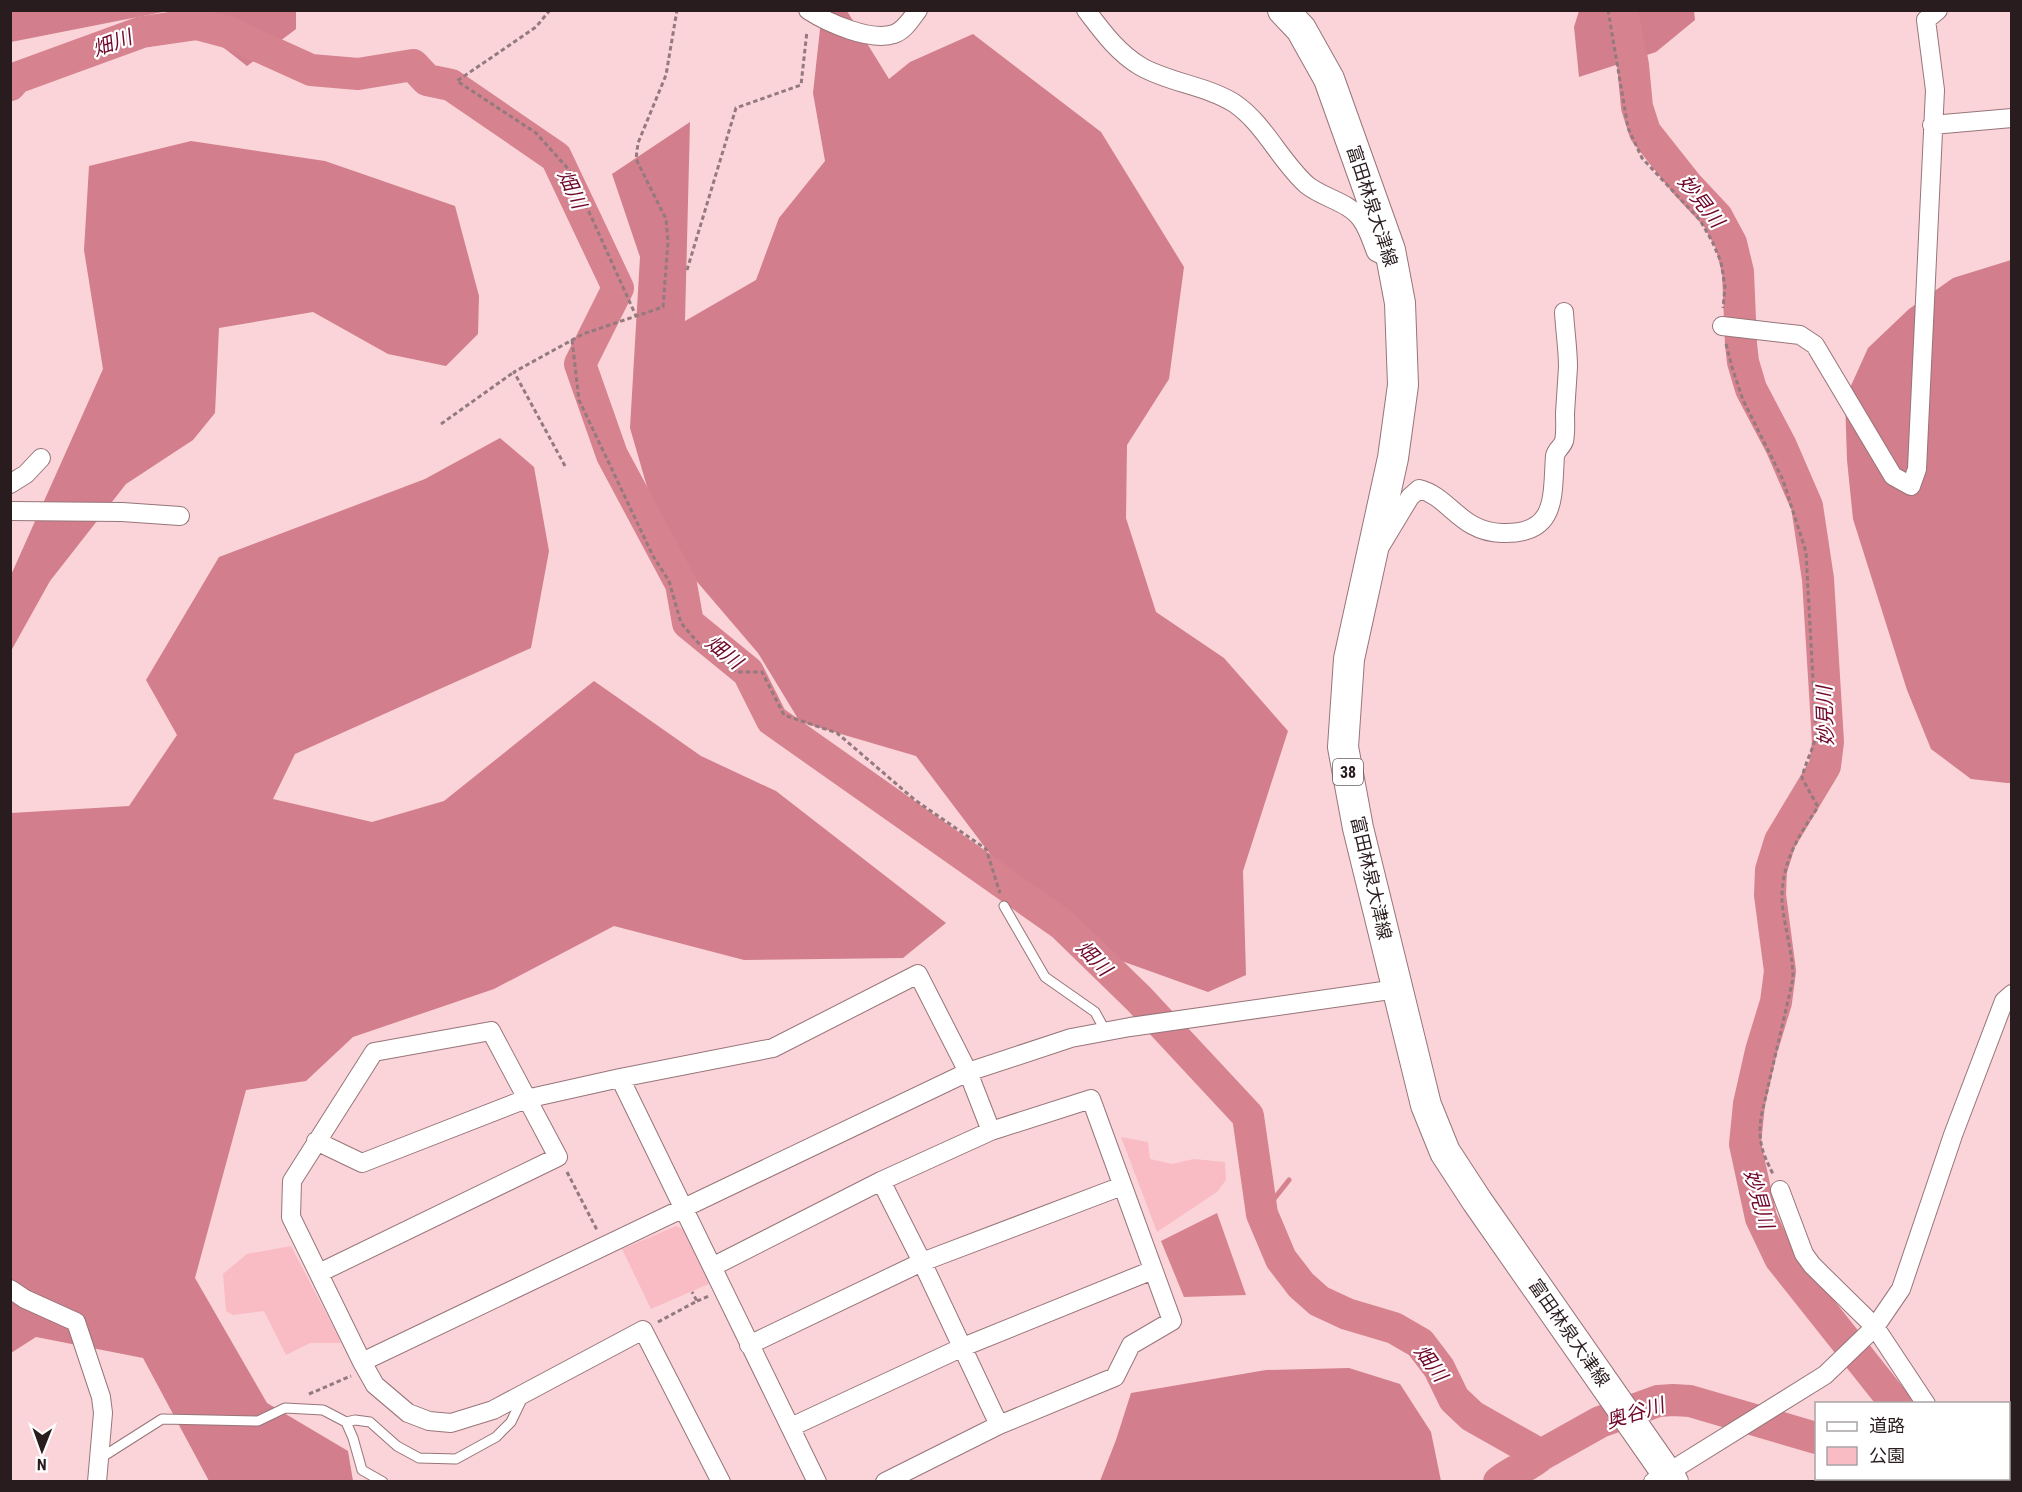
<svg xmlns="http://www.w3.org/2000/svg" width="2022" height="1492" font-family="'Roboto Condensed','Noto Sans JP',sans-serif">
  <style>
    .green { fill: #f9bcc4 }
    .forest { fill: #d27e8c }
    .water { fill: #d6828f }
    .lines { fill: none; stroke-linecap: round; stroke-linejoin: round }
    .stream { stroke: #d6828f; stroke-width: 5 }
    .river { stroke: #d6828f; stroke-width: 32 }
    .service-casing { stroke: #977579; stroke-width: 11 }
    .minor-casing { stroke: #977579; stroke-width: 20 }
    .primary-casing { stroke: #977579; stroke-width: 32 }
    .path { stroke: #947a7e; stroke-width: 3; stroke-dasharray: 4.5 3; stroke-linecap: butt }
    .service { stroke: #fff; stroke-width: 9 }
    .minor { stroke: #fff; stroke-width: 18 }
    .primary { stroke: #fff; stroke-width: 30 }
    .labels { text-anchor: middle; stroke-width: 4.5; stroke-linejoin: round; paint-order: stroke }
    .shield { fill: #fff; stroke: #696062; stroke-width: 1.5 }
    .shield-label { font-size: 16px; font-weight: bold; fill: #291c1e }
    .street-label { font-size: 18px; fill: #291c1e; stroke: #fff }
    .water-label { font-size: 20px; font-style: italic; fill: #70082b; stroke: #fff }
  </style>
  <rect width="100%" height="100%" fill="#fad4d9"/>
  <path class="green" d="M 1121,1137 L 1148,1142 L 1150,1159 L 1172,1164 L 1194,1159 L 1225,1162 L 1226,1180 L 1217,1192 L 1157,1232 Z
    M 676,1226 L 685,1230 L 711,1283 L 651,1309 L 622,1249 Z
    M 291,1246 L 338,1336 L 341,1343 L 310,1343 L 286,1355 L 264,1311 L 233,1315 L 226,1311 L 223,1274 L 247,1254 Z"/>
  <path class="forest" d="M 11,10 L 168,10 L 168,11 L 11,42 Z
    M 177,11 L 296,11 L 296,29 L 247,66 Z
    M 822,11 L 847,11 L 889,79 L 910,62 L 973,34 L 1101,132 L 1184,267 L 1169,379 L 1127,445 L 1126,518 L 1156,612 L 1224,658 L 1288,731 L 1243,871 L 1246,975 L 1208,992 L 1052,936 L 916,756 L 800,722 L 758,653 L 663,542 L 630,428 L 640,257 L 612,174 L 690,122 L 685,321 L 756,280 L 779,218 L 825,161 L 813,93 Z
    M 1579,11 L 1694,11 L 1695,20 L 1656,52 L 1579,77 L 1574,27 Z
    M 191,141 L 325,161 L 455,206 L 479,296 L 478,334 L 446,366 L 388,354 L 313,312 L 219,328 L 215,413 L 193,440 L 126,484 L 50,581 L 11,651 L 11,575 L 103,369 L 84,250 L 89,166 Z
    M 2011,260 L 2011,783 L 2007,783 L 1971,779 L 1931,749 L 1907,690 L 1853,519 L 1847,460 L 1845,399 L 1868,348 L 1909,309 L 1953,278 Z
    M 500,438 L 534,467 L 549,551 L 531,648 L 295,754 L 273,799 L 372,822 L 444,801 L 594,681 L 701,756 L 776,791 L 946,923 L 903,958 L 744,960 L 614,926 L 494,989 L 353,1037 L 306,1081 L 246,1090 L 195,1278 L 267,1403 L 348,1451 L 353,1481 L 209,1481 L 143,1358 L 36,1337 L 11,1353 L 11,813 L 129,806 L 177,735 L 146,680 L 219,557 L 425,479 Z
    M 1349,1368 L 1400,1384 L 1431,1432 L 1441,1481 L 1100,1481 L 1116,1440 L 1131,1393 L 1266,1370 Z"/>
  <path class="water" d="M 1217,1213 L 1246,1295 L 1184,1297 L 1161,1241 Z"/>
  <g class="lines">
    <path class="stream" d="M 1262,1214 L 1289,1180"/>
    <path class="river" d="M 1622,10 L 1633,65 L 1637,107 L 1645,132 L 1687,185 L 1717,217 L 1731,243 L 1738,272 L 1741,344 L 1743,362 L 1751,389 L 1781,446 L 1807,506 L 1818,579 L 1828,742 L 1825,766 L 1780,841 L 1771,870 L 1770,895 L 1780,971 L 1776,1002 L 1761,1051 L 1749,1104 L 1745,1144 L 1761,1218 L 1780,1258 L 1896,1404
      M 10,85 L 16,78 L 142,32 L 197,24 L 227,32 L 311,70 L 358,74 L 413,65 L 427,80 L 451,85 L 556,157 L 618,288 L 580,364 L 612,455 L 681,584 L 688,623 L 748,672 L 772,720 L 1063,925 L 1139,999 L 1248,1116 L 1262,1214 L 1281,1259 L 1301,1285 L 1319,1301 L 1347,1314 L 1394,1328 L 1420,1343 L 1439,1368 L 1454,1399 L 1472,1416 L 1541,1455
      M 1945,1478 L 1955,1482
      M 1499,1482 C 1512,1471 1530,1466 1541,1455 L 1600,1422 L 1658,1401 L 1673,1400 L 1690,1401 L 1816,1438"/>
    <g class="service-casing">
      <path id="service" d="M 1004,906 L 1045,977 L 1095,1012 L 1106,1032
        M 346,1422 L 355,1420 L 370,1422 L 397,1446 L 419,1458 L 456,1459 L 496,1437 L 511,1422 L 523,1397
        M 99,1459 L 162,1419 L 258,1421 L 285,1408 L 323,1410 L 346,1422 L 353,1438 L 362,1470 L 383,1482"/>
    </g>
    <g class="minor-casing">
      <path id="minor" d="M 808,10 C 828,23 871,42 894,34 C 905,30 911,19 918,10
        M 1086,10 C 1102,31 1117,52 1140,66 C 1169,83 1205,85 1234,103 C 1264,123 1280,161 1307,185 C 1323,198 1349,202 1361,219 C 1368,228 1372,242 1376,252 L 1382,255
        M 1932,125 L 2012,118
        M 1722,326 L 1800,335 L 1815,345 L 1893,476 L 1911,486 L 1917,469 L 1935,90 L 1926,20 L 1938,10
        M 10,484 L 26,474 L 41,458
        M 10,511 L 122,512 L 180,516
        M 1381,545 L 1410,497 L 1419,489 C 1449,496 1460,532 1502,533 C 1558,535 1552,496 1555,456 C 1556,450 1562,447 1564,441 C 1566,432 1565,422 1565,413 C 1566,398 1567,383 1568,367 C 1568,349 1565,331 1564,312
        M 620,1078 L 817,1482
        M 316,1141 L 362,1163 L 526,1099 L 620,1078 L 773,1048 L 918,974 L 968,1072 L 991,1131
        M 881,1181 L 922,1262 L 999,1425
        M 1780,1190 L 1804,1254 L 1812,1265 L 1875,1327 L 1926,1404
        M 712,1267 L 881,1181 L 991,1131 L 1091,1099 L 1172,1321 L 1131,1345 L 1115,1377 L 999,1425 L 885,1482
        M 319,1273 L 558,1157 L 491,1031 L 374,1052 L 292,1181 L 291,1217 L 362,1362 L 375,1385 L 408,1413 L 429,1421 L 451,1423 L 493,1410 L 643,1330 L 721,1482
        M 10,1289 L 25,1299 L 76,1322 L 101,1397 L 103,1413 L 97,1482
        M 749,1345 L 922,1262 L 1122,1186
        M 362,1362 L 968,1072 L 1071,1038 L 1130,1027 L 1397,989
        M 791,1427 L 963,1347 L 1153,1270
        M 1990,1478 L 1990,1482
        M 1653,1482 L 1825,1375 L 1875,1327 L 1901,1289 L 1953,1135 L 2004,1001 L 2012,994"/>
    </g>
    <g class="primary-casing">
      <path id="primary" d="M 1283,10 L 1301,29 L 1329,79 L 1390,250 L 1400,303 L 1403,385 L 1393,458 L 1349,659 L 1343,747 L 1358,828 L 1426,1105 L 1445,1152 L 1477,1201 L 1673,1482"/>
    </g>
    <path class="path" d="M 550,10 L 536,27 L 457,81 L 536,133 L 571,172 L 636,316
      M 1608,10 L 1628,128 L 1642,158 L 1700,220 L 1712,241 L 1721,262 L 1725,287 L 1723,308
      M 687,270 L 736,108 L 801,85 L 807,31
      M 572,340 L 579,400 L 653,556 L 669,581 L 681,623 L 700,645 L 737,672 L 762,672 L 784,715 L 837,733 L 915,800 L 986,849 L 1000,893
      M 1726,344 L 1732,367 L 1743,400 L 1783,480 L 1806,552 L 1816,735 C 1813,750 1805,763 1802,778 L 1818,807 C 1798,836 1781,864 1782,901 C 1784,927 1793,952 1793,979 L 1761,1117 C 1758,1142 1762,1152 1773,1174
      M 441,424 L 514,372
      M 565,466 L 514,372 L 583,334 L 663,307 L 668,242 L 666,219 L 636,159 L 638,143 L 666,75 L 677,10
      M 567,1172 L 597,1230
      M 697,1301 L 709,1296
      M 658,1322 L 697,1301 L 692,1292
      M 309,1394 L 351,1376"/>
    <use href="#service" class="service"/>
    <use href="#minor" class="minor"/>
    <use href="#primary" class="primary"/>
  </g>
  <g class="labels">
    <rect class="shield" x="1333" y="759" width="30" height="26" rx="4.5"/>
    <g class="shield-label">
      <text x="1348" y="778">38</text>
    </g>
    <g class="street-label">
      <text transform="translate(1372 206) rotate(72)" y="6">富田林泉大津線</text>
      <text transform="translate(1371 878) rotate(77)" y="6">富田林泉大津線</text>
      <text transform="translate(1569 1333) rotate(55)" y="6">富田林泉大津線</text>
    </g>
    <g class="water-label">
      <text transform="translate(112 43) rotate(-20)" y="7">畑川</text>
      <text transform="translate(572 189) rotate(65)" y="7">畑川</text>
      <text transform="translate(1701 201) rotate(52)" y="7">妙見川</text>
      <text transform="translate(724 652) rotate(39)" y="7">畑川</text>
      <text transform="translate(1825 716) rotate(-92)" y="7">妙見川</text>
      <text transform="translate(1094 958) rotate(46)" y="7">畑川</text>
      <text transform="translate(1759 1199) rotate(74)" y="7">妙見川</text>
      <text transform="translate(1431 1363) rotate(54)" y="7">畑川</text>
      <text transform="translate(1635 1413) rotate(-17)" y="7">奥谷川</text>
    </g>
  </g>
  <rect width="2022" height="1492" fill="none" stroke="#291c1e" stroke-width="24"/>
  <rect x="1815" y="1402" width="195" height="78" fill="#ffffff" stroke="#a9a4a5" stroke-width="1.5"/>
  <rect x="1827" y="1422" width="30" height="9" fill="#ffffff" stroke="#a9a4a5" stroke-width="1.5"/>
  <text x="1869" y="1432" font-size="18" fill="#291c1e">道路</text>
  <rect x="1827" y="1447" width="30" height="18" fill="#f9bcc4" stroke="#a9a4a5" stroke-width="1.5"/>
  <text x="1869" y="1462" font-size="18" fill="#291c1e">公園</text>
  <g transform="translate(42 1450) rotate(181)" stroke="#ffffff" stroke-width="4.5" paint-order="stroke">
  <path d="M0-4.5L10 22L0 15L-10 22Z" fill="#291c1e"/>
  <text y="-9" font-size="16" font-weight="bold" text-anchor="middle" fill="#291c1e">N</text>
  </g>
</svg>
